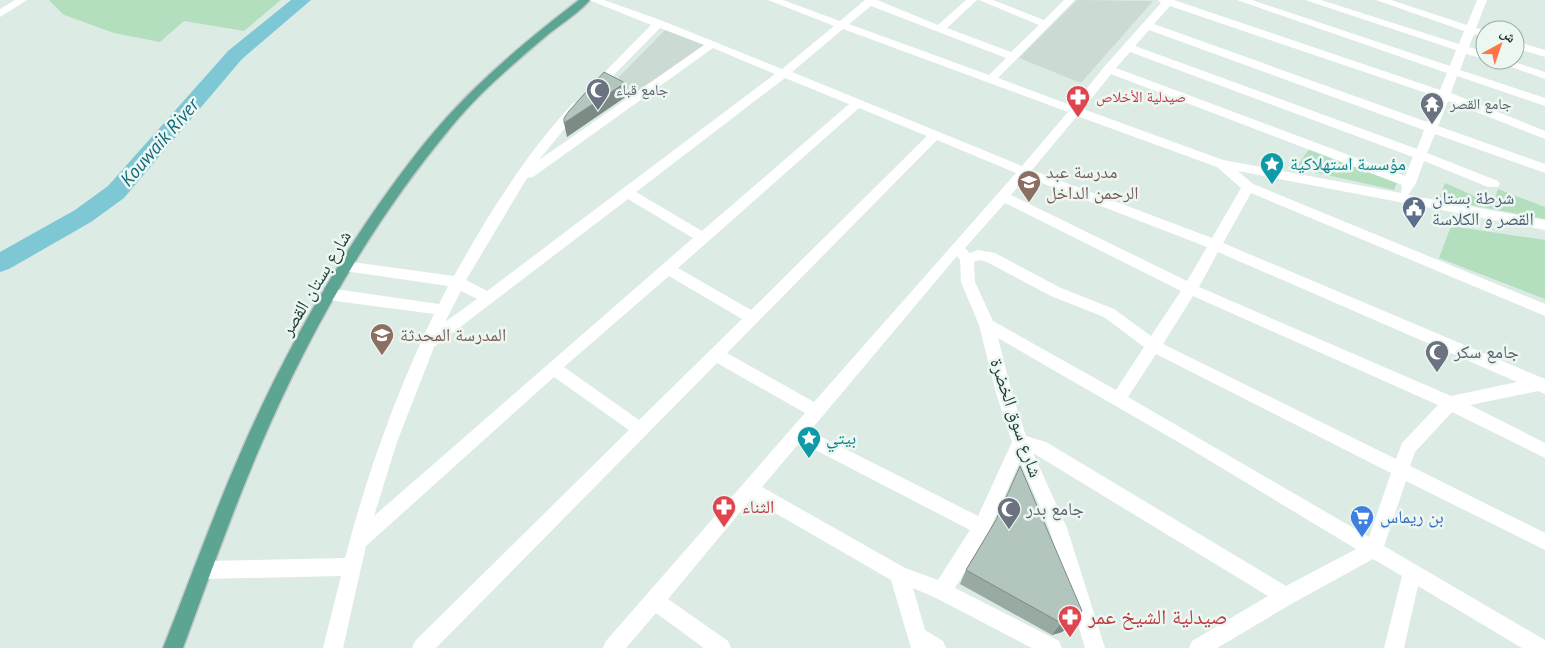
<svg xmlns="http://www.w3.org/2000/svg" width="1545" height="648" font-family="'PT Sans','Noto Naskh Arabic',sans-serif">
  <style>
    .built { fill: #cbdbd4 }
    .green { fill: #b3dfbf }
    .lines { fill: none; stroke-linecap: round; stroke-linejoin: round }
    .river { fill: #7ec8d6; fill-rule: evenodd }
    .major-casing { stroke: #c0c8c6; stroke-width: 3 }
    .minor { fill: #fff; fill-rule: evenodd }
    .major { fill: #5da593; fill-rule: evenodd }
    .wall { fill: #99aaa3 }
    .shaded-wall { fill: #7d8b85 }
    .building { fill: #b2c6be; stroke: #7d8b85 }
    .labels { text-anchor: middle; stroke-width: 5; stroke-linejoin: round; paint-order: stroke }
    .far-worship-label { font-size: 15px; fill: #5b616d; stroke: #edf7f2; text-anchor: start }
    .far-health-label { font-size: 15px; fill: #be3a42; stroke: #edf7f2; text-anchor: start }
    .culture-label { font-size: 18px; fill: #0d838f; stroke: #edf7f2; text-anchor: start }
    .education-label { font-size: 18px; fill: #785e54; stroke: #edf7f2; text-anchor: start }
    .service-label { font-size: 18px; fill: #4e5e75; stroke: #edf7f2; text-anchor: start }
    .street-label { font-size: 18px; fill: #1d3b34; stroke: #edf7f2 }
    .worship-label { font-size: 18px; fill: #5b616d; stroke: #edf7f2; text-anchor: start }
    .health-label { font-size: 18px; fill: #be3a42; stroke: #edf7f2; text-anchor: start }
    .shop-label { font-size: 18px; fill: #366cbe; stroke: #edf7f2; text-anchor: start }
    .water-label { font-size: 19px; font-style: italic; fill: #126a7c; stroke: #edf7f2 }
    .near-health-label { font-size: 21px; fill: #be3a42; stroke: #edf7f2; text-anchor: start }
  </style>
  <rect width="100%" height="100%" fill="#ddebe5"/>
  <path class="built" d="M 1077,0 L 1153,1 L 1081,83 L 1019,58 Z
    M 667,28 L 707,44 L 635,95 L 612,84 Z"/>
  <path class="green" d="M 49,0 L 281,0 L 244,31 L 184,21 L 160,42 L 114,33 L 64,15 Z
    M 1309,149 L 1397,182 L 1394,190 L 1296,168 Z
    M 1445,183 L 1481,199 L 1495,198 L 1498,189 L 1545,207 L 1545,219 L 1439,199 Z
    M 1451,226 L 1545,240 L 1545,299 L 1439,258 Z"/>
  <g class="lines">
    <path class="river" d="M 291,0 L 311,0 L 242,59 L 124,198 L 91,222 L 9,269 L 0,272 L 0,252 L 75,210 L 108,186 L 228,51 Z"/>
    <g class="major-casing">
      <path id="major" d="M 579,0 L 590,0 C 578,14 559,25 545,37 C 512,65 479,93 452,126 C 370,224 306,338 257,454 C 230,518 207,583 183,648 L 163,648 C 189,583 212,518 240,454 C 275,373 318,294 368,220 C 392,185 418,149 447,117 C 486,74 532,36 579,0 Z"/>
    </g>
    <path class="minor" d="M 15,0 L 27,0 L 0,17 L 0,9 Z
      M 589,0 L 604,0 L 663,21 L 782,69 L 834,26 L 768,0 L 783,0 L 840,21 L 865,0 L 877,0 L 938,25 L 966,0 L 977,0 L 947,28 L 1011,52 L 1039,25 L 979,0 L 993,0 L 1044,20 L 1064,0 L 1075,0 L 998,78 L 1073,106 L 1104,67 L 1161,3 L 1158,0 L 1174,0 L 1440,90 L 1447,73 L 1237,0 L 1252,0 L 1450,66 L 1456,50 L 1305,0 L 1321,0 L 1459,44 L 1464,31 L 1376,0 L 1391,0 L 1467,25 L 1477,0 L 1487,0 L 1476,28 L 1485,30 L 1485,37 L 1474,34 L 1469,47 L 1485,52 L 1485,59 L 1466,54 L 1460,70 L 1545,98 L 1545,106 L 1457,76 L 1451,93 L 1545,131 L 1545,139 L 1448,101 L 1438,126 L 1545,164 L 1545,173 L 1435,134 L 1427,153 L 1498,181 L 1500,184 L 1498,187 L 1488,187 L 1424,161 L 1416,183 L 1408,195 L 1545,220 L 1545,230 L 1238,171 L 1253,184 L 1545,304 L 1545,316 L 1251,193 L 1223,243 L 1545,379 L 1545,394 L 1538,391 L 1470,405 L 1545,443 L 1545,458 L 1452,412 L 1415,452 L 1410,466 L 1545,533 L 1545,550 L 1406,481 L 1384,546 L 1545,640 L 1545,648 L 1522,648 L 1418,586 L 1404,648 L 1384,648 L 1402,576 L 1373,559 L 1293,603 L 1217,648 L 1189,648 L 1192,641 L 1268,596 L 1033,453 L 1067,528 L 1105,648 L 1085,648 L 1049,528 L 1020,461 L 988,533 L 955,588 L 1059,641 L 1062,648 L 1032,648 L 936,598 L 913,588 L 925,630 L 943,641 L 946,648 L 911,648 L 891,580 L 751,499 L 668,599 L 728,641 L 731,648 L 704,648 L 656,613 L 626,648 L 603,648 L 606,641 L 805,413 L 717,363 L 436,648 L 412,648 L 415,641 L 629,430 L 554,377 L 366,546 L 343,648 L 323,648 L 341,576 L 203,579 L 196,576 L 194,570 L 196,564 L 203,561 L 345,558 C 367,474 396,393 434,314 L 328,300 L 323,298 L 321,294 L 323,290 L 328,288 L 439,304 L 448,286 L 345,271 L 340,270 L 338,266 L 340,262 L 345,261 L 454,276 C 488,215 525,155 573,103 L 577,102 L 583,106 L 539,160 L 704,45 L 660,28 L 599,90 L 591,90 L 591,86 L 651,25 ZM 871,6 L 1006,58 L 989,75 L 849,24 ZM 1170,6 L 1438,97 L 1427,122 L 1154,24 ZM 843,29 L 1068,112 L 1022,166 L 792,72 ZM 1149,30 L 1424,130 L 1417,149 L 1135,46 ZM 713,48 L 775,74 L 487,291 L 466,280 L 527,178 L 533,177 ZM 1130,52 L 1413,157 L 1405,176 L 1116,68 ZM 1111,74 L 1402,185 L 1401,193 L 1223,160 L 1083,109 ZM 785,78 L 849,104 L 702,231 L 636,192 ZM 859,108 L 927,136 L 751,310 L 678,268 ZM 1077,116 L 1217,167 L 1241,188 L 1212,238 L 1032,170 ZM 937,140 L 1016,173 L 814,402 L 727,353 ZM 1026,177 L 1207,247 L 1187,281 L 1011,195 ZM 628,199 L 693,238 L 374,516 L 397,442 L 434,347 ZM 1005,203 L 1181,291 L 1151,336 L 1114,309 L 1061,288 L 995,253 L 978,250 L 970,253 L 965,248 ZM 1218,252 L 1517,382 L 1451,396 L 1199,287 ZM 957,256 L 960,260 L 961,282 L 979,325 L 996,393 L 1012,442 L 978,516 L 810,431 ZM 979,260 L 987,262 L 1051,296 L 1104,317 L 1144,347 L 1116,390 L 993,321 L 975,282 L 974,262 ZM 669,276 L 742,319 L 639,420 L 564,367 ZM 461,291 L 477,299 L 445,322 ZM 1193,296 L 1438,405 L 1402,443 L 1396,459 L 1163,344 ZM 998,338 L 1192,450 L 1356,549 L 1286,586 L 1046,442 L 1026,436 L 1012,393 ZM 1156,354 L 1391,473 L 1369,537 L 1128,397 ZM 800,442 L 970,530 L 938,580 L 905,568 L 762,487 Z
      M 1515,41 L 1545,50 L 1545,57 L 1515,48 Z
      M 1491,60 L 1508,60 L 1545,72 L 1545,79 Z"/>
    <use href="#major" class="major"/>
  </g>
  <path class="wall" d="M 996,520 L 1072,624 L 1062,632 L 1052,635 L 960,584 L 966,570 Z"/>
  <path class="shaded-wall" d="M 625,83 L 627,96 L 567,137 L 564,123 Z
    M 1082,611 L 1072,624 L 1062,632 L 1052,635 L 1061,623 Z"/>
  <path class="building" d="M 604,72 L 625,83 L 564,123 L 564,118 L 569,111 Z
    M 1020,466 L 1082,611 L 1072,620 L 1061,623 L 966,570 L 996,520 Z"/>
  <defs>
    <g id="mosque-pin" transform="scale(1.25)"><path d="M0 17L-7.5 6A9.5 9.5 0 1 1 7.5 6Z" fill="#6b7280" stroke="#edf7f2"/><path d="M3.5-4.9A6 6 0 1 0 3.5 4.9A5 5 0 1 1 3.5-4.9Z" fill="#fff"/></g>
    <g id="pharmacy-pin" transform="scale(1.25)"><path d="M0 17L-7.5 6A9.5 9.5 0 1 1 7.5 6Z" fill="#e0444e" stroke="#edf7f2"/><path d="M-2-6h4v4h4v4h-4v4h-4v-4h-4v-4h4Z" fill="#fff"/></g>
    <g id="temple-pin" transform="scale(1.25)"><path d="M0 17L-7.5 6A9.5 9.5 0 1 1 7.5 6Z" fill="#6b7280" stroke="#edf7f2"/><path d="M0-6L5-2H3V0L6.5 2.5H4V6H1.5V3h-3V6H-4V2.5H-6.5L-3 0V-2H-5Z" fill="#fff"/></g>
    <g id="sight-pin" transform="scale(1.25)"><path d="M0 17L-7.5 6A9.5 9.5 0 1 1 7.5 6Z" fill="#0f9aa8" stroke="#edf7f2"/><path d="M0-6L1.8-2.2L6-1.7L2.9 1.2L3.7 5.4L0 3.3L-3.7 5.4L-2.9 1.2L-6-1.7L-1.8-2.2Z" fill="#fff"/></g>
    <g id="school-pin" transform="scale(1.25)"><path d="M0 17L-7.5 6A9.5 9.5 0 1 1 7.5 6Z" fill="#8d6e63" stroke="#edf7f2"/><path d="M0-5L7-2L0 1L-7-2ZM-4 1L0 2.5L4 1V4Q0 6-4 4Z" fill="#fff"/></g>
    <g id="civic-pin" transform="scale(1.25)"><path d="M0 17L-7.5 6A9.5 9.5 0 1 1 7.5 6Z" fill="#5c6f8a" stroke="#edf7f2"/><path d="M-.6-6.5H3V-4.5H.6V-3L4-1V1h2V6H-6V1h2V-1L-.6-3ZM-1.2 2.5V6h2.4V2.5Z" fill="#fff"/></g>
    <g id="supermarket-pin" transform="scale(1.25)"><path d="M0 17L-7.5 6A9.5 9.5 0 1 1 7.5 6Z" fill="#3f7fe0" stroke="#edf7f2"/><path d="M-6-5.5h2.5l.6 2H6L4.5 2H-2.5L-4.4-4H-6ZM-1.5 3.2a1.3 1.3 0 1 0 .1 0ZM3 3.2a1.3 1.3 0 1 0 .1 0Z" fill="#fff"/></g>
  </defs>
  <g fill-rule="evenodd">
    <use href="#mosque-pin" x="598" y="90"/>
    <use href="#pharmacy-pin" x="1078" y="97"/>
    <use href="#temple-pin" x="1432" y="104"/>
    <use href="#sight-pin" x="1272" y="164"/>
    <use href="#school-pin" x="1029" y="182"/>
    <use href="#civic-pin" x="1414" y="208"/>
    <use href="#school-pin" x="382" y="335"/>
    <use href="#mosque-pin" x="1437" y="352"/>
    <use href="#sight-pin" x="809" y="438"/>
    <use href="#pharmacy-pin" x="724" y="507"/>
    <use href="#mosque-pin" x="1009" y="509"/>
    <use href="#supermarket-pin" x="1362" y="517"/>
    <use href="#pharmacy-pin" x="1070" y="617"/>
  </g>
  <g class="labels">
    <g class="far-worship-label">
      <text x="616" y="95">جامع قباء</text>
      <text x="1450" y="109">جامع القصر</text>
    </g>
    <g class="far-health-label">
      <text x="1096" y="102">صيدلية اﻷخلاص</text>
    </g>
    <g class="culture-label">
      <text x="1290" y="170">مؤسسة استهلاكية</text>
      <text x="826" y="444">بيتي</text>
    </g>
    <g class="education-label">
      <text x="1046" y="178">مدرسة عبد<tspan x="1046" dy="21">الرحمن الداخل</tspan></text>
      <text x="400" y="341">المدرسة المحدثة</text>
    </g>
    <g class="service-label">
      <text x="1432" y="204">شرطة بستان<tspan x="1432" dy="21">القصر و الكلاسة</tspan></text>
    </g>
    <g class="street-label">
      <text transform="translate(316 283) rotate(-59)" y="6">شارع بستان القصر</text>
      <text transform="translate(1016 418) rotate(71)" y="6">شارع سوق الخضرة</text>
    </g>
    <g class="worship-label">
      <text x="1454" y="358">جامع سكر</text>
      <text x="1026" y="515">جامع بدر</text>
    </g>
    <g class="health-label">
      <text x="742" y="513">الثناء</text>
    </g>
    <g class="shop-label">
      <text x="1380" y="523">بن ريماس</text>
    </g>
    <g class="water-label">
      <text transform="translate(159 142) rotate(-49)" y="7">Kouwaik River</text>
    </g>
    <g class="near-health-label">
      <text x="1088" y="624">صيدلية الشيخ عمر</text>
    </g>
  </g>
  <g transform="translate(1500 45) rotate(40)"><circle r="24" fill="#edf7f2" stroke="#9aaca6"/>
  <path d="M0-4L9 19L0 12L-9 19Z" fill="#ff7547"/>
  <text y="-8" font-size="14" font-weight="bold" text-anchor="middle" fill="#1d3b34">ش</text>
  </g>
</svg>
